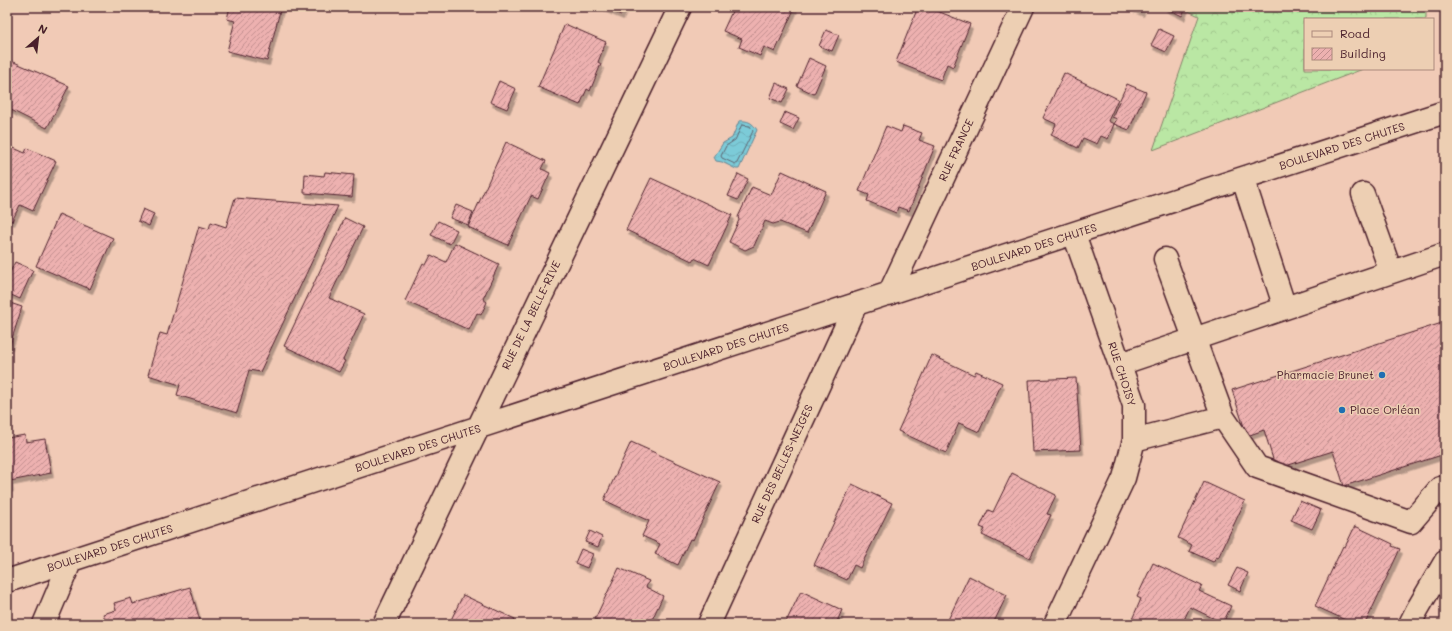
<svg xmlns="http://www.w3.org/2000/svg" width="1452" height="631" font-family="Mali,sans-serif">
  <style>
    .forest { fill: url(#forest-crowns); stroke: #828368 }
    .water { fill: url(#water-waves); stroke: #688693 }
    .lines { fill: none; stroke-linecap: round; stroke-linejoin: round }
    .shore { stroke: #5e6470; stroke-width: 1 }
    .building { fill: url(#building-hatch); stroke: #4a1f2b; filter: url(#shadow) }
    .minor-casing { stroke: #4a1f2b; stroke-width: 25 }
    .minor { stroke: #edcfb3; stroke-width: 22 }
    .poi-dot { fill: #1f6fb2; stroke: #edcfb3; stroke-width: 1.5 }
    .labels { text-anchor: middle; stroke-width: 3; stroke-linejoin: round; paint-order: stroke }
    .street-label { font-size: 11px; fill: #4a1f2b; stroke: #edcfb3 }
    .poi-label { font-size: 11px; fill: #4a1f2b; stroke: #edcfb3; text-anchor: end }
  </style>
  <defs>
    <pattern id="forest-crowns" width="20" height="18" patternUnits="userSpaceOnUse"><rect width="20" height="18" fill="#bae7a4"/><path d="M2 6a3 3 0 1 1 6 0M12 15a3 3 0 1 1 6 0" fill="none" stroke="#a1c68d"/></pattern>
    <pattern id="water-waves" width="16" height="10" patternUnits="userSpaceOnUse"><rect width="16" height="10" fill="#7ccbd8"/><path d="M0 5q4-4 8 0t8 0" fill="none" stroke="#6daeba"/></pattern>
    <pattern id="building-hatch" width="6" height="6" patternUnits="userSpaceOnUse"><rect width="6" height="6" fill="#edb1b0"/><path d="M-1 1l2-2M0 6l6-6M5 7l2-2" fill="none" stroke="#c28f8f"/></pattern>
    <filter id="shadow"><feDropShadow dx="2.5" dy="4.5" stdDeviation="0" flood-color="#0004"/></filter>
  </defs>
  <rect width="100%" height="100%" fill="#f1cab6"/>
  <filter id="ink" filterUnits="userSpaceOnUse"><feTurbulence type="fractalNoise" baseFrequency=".025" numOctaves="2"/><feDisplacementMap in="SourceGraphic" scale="8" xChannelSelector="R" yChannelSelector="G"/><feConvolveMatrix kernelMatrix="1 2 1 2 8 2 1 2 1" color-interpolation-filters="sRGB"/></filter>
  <g filter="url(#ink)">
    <path class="forest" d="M 1180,7 L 1426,7 L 1426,19 L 1305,19 L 1305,69 L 1363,69 L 1153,150 L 1199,16 Z"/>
    <path class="water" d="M 739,121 C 748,120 753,123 757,130 L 739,169 L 736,169 L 722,162 L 716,161 L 714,157 L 723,143 L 732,138 Z"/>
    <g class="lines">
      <path class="shore" d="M 742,125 L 750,126 L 753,131 L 737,163 L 735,164 L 722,158 L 721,156 L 726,146 L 735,140 Z"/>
    </g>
    <path class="building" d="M 230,7 L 281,7 L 267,61 L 227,51 L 235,21 L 227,19 Z
      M 602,7 L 625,7 L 621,15 Z
      M 734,7 L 795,7 L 775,52 L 764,47 L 760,56 L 739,47 L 742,39 L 723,31 Z
      M 918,7 L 927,7 L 970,24 L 953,67 L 947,64 L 941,80 L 896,62 Z
      M 1130,7 L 1143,7 L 1141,12 Z
      M 1164,7 L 1186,7 L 1182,16 Z
      M 565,24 L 606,42 L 598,62 L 601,64 L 590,91 L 587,89 L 580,105 L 538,87 Z
      M 1159,29 L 1174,36 L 1166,52 L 1151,45 Z
      M 826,30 L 839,35 L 832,51 L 819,46 Z
      M 809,58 L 826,66 L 814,94 L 797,86 Z
      M 7,59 L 69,86 L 47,128 L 7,108 Z
      M 1064,73 L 1118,99 L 1108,121 L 1114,124 L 1108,139 L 1101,136 L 1097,144 L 1083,138 L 1078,148 L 1051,135 L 1056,124 L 1043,118 Z
      M 499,81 L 516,89 L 507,109 L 490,102 Z
      M 776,83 L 789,89 L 782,103 L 770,98 Z
      M 1127,84 L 1146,92 L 1129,130 L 1114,124 L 1117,119 L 1112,117 Z
      M 785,112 L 799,118 L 793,130 L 780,124 Z
      M 886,126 L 901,132 L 903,126 L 922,133 L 919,140 L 935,146 L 909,211 L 898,207 L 896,213 L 867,201 L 869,195 L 859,191 Z
      M 506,142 L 546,161 L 542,169 L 550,173 L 538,199 L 531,196 L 508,245 L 468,227 Z
      M 7,145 L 25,153 L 27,148 L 56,161 L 33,211 L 20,205 L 12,221 L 7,219 Z
      M 782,171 L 826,191 L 807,233 L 780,222 L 773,224 L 765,221 L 754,246 L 745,250 L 729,242 L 739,220 L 738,217 L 752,187 L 771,195 Z
      M 325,172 L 354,175 L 352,197 L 304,193 L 305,174 L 324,176 Z
      M 738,174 L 748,179 L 738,200 L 728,196 Z
      M 651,178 L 732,215 L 709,265 L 694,258 L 692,261 L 626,230 Z
      M 235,198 L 338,206 L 260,372 L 249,370 L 237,413 L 177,395 L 180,385 L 148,375 L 160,333 L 167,335 L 199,226 L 209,229 L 211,222 L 226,227 Z
      M 456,205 L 473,212 L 468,225 L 450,218 Z
      M 143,209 L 154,214 L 149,226 L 138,221 Z
      M 59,214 L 113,238 L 90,289 L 36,266 Z
      M 345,218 L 363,227 L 329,298 L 364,314 L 343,360 L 345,361 L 339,372 L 284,346 Z
      M 438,221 L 457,230 L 450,244 L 431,235 Z
      M 455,243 L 499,264 L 483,299 L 487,302 L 481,315 L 477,313 L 469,330 L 405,301 L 423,263 L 426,265 L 431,255 L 446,262 Z
      M 15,262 L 33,270 L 20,299 L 7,293 L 7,278 Z
      M 7,302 L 22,307 L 10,345 L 7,344 Z
      M 1445,322 L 1445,454 L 1344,486 L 1333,451 L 1276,469 L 1264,430 L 1247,436 L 1232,390 Z
      M 932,355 L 974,375 L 976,371 L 1002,383 L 979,432 L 959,423 L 946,453 L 898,431 Z
      M 1076,378 L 1081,450 L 1033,452 L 1029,380 Z
      M 25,435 L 26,442 L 45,439 L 51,473 L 10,481 L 11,487 L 7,488 L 7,438 Z
      M 631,442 L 720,482 L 693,540 L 690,539 L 678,565 L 655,554 L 660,544 L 642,536 L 649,521 L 604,500 Z
      M 1012,473 L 1056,495 L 1047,514 L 1051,515 L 1030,558 L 982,535 L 985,529 L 980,527 L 988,510 L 993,512 Z
      M 1204,482 L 1245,501 L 1218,558 L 1216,557 L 1213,562 L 1189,551 L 1192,545 L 1178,538 Z
      M 852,484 L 892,503 L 860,568 L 854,565 L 847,580 L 814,565 Z
      M 1300,501 L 1321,510 L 1312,529 L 1291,520 Z
      M 1355,526 L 1393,544 L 1392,546 L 1400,549 L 1365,624 L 1354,624 L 1315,606 L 1343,546 L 1345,547 Z
      M 590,531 L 602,537 L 598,547 L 585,542 Z
      M 581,549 L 593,554 L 587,568 L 575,563 Z
      M 1153,563 L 1202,586 L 1199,591 L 1231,606 L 1223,623 L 1190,607 L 1182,624 L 1130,624 L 1141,599 L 1137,597 Z
      M 619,568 L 649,581 L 646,587 L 663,596 L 650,624 L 606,624 L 595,619 Z
      M 1237,568 L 1248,573 L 1240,591 L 1228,585 Z
      M 969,576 L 1007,595 L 993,624 L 946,624 Z
      M 190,587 L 201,624 L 107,624 L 103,614 L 116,610 L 114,603 L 131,598 L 133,604 Z
      M 801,591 L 842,610 L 836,624 L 785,624 Z
      M 463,595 L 515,619 L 513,624 L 449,624 Z"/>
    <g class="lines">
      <g class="minor-casing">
        <path id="minor" d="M 1243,179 L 1285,308
          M 1363,194 L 1391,272
          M 889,294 L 1023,7
          M 1120,364 L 1445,254
          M 1223,417 L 1257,467 L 1411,522 L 1440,488 L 1445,487
          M 1134,440 L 1223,417 L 1165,259
          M 7,581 L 1445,112
          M 44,624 L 71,560
          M 384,624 L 680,7
          M 709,624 L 856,304
          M 1055,624 L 1124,478 L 1134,440 L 1134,405 L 1074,234
          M 1410,624 L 1417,610 L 1445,562"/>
      </g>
      <use href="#minor" class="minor"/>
    </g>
  </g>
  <g class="poi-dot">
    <circle cx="1382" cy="375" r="4"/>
    <circle cx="1342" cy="410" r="4"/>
  </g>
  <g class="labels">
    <g class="street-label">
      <text transform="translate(1342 146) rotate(-18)" y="4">BOULEVARD DES CHUTES</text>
      <text transform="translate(956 150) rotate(-65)" y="4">RUE FRANCE</text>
      <text transform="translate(1034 247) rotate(-18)" y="4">BOULEVARD DES CHUTES</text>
      <text transform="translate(531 315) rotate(-64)" y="4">RUE DE LA BELLE-RIVE</text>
      <text transform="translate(726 347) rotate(-18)" y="4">BOULEVARD DES CHUTES</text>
      <text transform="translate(1122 374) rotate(72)" y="4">RUE CHOISY</text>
      <text transform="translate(418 448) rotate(-18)" y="4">BOULEVARD DES CHUTES</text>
      <text transform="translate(782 464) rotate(-65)" y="4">RUE DES BELLES-NEIGES</text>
      <text transform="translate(110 548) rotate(-18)" y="4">BOULEVARD DES CHUTES</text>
    </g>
    <g class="poi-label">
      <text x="1374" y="379">Pharmacie Brunet</text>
      <text x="1350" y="414" text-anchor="start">Place Orléan</text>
    </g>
  </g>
  <rect width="1452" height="631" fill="none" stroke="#edcfb3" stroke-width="24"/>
  <rect x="12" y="12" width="1428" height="607" fill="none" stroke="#4a1f2b" stroke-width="1.5" filter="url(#ink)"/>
  <rect x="1304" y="18" width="130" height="52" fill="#edcfb3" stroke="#ac897d"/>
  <rect x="1312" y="31" width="20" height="6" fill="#edcfb3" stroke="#ac897d"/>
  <text x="1340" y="38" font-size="12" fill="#4a1f2b">Road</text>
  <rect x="1312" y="48" width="20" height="12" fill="url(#building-hatch)" stroke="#ac897d"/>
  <text x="1340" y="58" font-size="12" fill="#4a1f2b">Building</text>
  <g transform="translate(38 38) rotate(28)" stroke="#edcfb3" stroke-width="3" paint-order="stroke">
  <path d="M0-3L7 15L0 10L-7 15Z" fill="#4a1f2b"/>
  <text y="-6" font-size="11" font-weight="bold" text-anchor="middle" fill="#4a1f2b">N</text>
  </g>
</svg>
